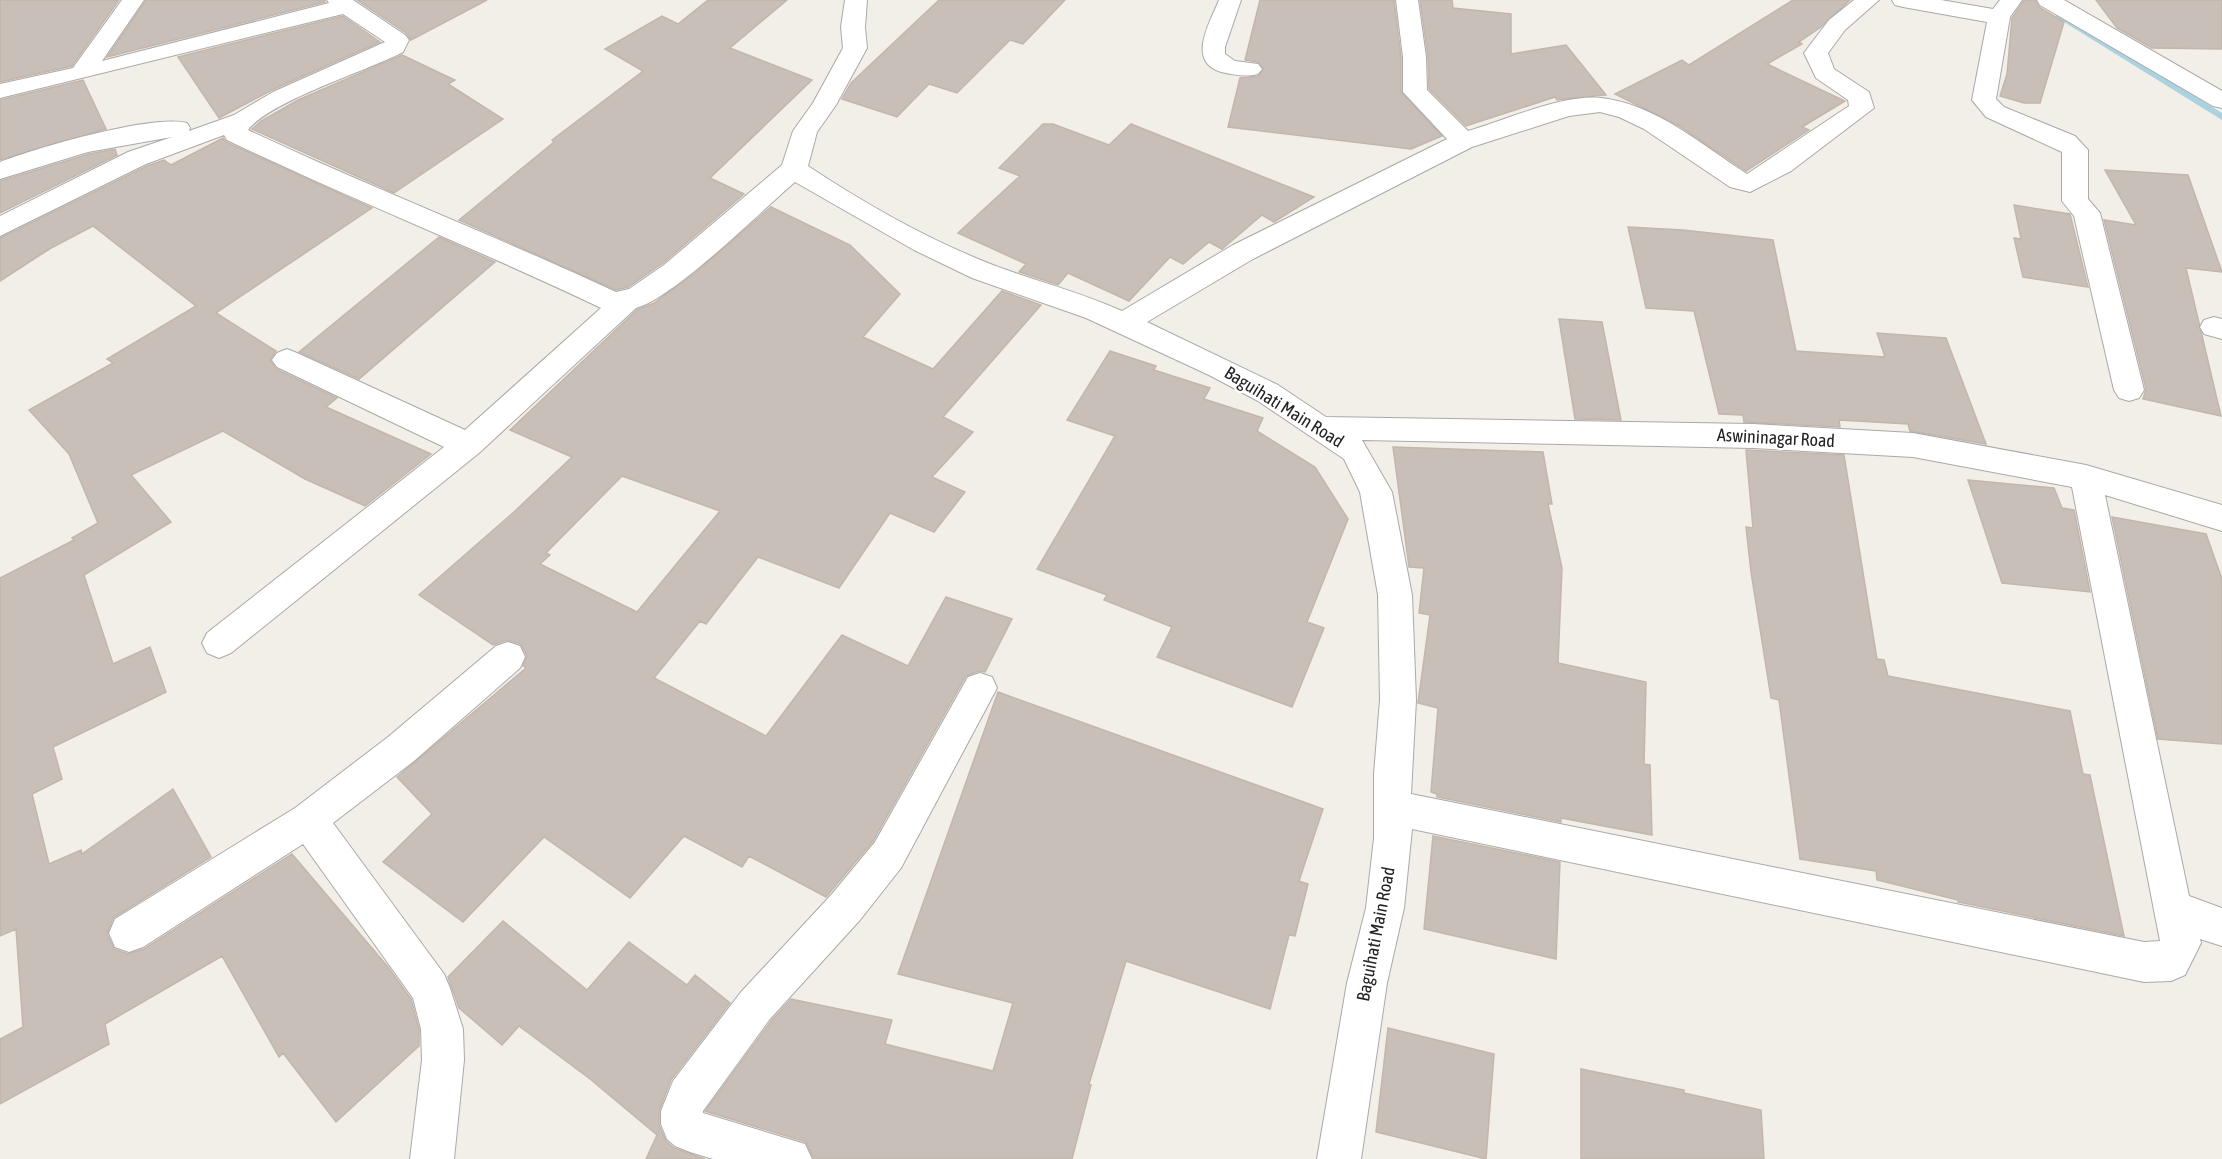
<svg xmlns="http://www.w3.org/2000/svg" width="2222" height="1159" font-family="'Asap Condensed',sans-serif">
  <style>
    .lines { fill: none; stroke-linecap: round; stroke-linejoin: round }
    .stream { fill: #aad3df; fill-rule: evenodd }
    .building { fill: #c7bfb8; stroke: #c4b6ab; stroke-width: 1.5; fill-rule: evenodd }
    .minor-casing { stroke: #a9a9a9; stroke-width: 2 }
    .minor { fill: #fff; fill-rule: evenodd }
    .labels { text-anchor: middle; stroke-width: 4.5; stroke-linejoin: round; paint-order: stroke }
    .street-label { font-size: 18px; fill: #222; stroke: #fff }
  </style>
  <rect width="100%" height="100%" fill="#f2efe9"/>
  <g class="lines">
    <path class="stream" d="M 2056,13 L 2062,13 L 2222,113 L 2222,120 L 2056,17 Z"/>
  </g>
  <path class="building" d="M 0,0 L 119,0 L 72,66 L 0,82 Z
    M 146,0 L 325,0 L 325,2 L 107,57 Z
    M 357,0 L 487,0 L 411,40 L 406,33 Z
    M 708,0 L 787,0 L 730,48 L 812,80 L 710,178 L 744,194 L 663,263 L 628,287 L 616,290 L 459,220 L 554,142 L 552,140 L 643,71 L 605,49 L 662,16 L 678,24 Z
    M 939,0 L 1065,0 L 1023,44 L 1010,40 L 957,93 L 929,84 L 897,117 L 842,99 L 851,83 Z
    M 1260,0 L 1394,0 L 1401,57 L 1401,92 L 1442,136 L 1411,149 L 1228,127 L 1240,78 L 1258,76 L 1264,69 L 1258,62 L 1245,60 Z
    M 1420,0 L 1452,0 L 1453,8 L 1511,14 L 1511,54 L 1566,45 L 1606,95 L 1557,100 L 1555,97 L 1466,126 L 1429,89 L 1428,57 Z
    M 1793,0 L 1850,0 L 1821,27 L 1799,42 L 1802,44 L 1767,64 L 1845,101 L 1802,127 L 1809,130 L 1746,171 L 1679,126 L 1615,94 L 1682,60 L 1689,65 Z
    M 2024,0 L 2035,0 L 2039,7 L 2064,22 L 2040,103 L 2024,103 L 2000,96 L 2007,74 L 2012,18 Z
    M 2096,0 L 2222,0 L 2222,49 L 2152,48 L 2117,28 Z
    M 343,16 L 380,42 L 272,90 L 219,118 L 178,57 Z
    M 402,55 L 455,80 L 448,84 L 503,119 L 394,193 L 252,129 L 261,121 L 298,100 Z
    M 83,80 L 106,129 L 0,160 L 0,100 Z
    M 1043,124 L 1053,124 L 1109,145 L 1131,124 L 1314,197 L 1274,222 L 1262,215 L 1222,249 L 1209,242 L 1183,264 L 1170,257 L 1129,301 L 1068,273 L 1058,285 L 1019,272 L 1026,264 L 958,233 L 1020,176 L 999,168 Z
    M 223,138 L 226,142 L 372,208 L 216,313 L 276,351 L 270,360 L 276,369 L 337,398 L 326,407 L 431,454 L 365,506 L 305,479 L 223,431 L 131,475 L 171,522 L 84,575 L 113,664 L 150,647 L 166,692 L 53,747 L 62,779 L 32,794 L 49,864 L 81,850 L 82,854 L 173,789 L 211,857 L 113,918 L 107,934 L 114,949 L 128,954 L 144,949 L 292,854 L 388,967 L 411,999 L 419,1029 L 419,1046 L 336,1122 L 283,1053 L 279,1057 L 222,956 L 105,1024 L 109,1044 L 0,1104 L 0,1039 L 23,1027 L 16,929 L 0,936 L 0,578 L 74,540 L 72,538 L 98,523 L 69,454 L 29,410 L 113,363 L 107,359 L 196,306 L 93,226 L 51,248 L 0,281 L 0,238 L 147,166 L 164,160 L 171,165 Z
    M 115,149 L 117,155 L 0,213 L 0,181 L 89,154 Z
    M 2105,170 L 2188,175 L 2222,272 L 2186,268 L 2221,416 L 2143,399 L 2146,389 L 2104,220 L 2136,225 Z
    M 2014,205 L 2070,214 L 2088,287 L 2023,277 L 2014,238 L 2021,239 Z
    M 771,207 L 850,245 L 900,294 L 863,337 L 933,369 L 1002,291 L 1041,305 L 943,417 L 973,432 L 932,477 L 965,492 L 934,532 L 890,513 L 839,588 L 758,557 L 706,624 L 700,621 L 654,678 L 766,736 L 842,635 L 908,666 L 946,597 L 1012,619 L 985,672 L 979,671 L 966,676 L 873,841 L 826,897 L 749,856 L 742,867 L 684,836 L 630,898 L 544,837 L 463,922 L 383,862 L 432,814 L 397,777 L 526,668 L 523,666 L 527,656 L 521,644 L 507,640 L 493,645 L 419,595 L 515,511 L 572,457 L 510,430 L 637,310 L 654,303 L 695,273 ZM 622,476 L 720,511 L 637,612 L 540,564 L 550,555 L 546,553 Z
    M 1628,227 L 1683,230 L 1773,240 L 1796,351 L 1885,357 L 1877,333 L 1946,338 L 1986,444 L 1910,431 L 1908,424 L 1839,420 L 1840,427 L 1744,422 L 1743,415 L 1719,414 L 1694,311 L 1646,308 Z
    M 439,237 L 495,262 L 359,379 L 299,352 Z
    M 1559,319 L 1602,322 L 1621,420 L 1575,419 Z
    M 1110,351 L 1156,366 L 1154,370 L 1210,388 L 1204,399 L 1263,418 L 1257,431 L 1315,467 L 1348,519 L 1307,622 L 1324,628 L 1292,707 L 1157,657 L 1172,627 L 1104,600 L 1107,595 L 1037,569 L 1115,436 L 1067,420 Z
    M 1393,447 L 1543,452 L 1552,504 L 1548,504 L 1562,568 L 1558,663 L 1646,682 L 1644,764 L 1650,765 L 1652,835 L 1561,818 L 1561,822 L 1437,797 L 1437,794 L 1431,792 L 1438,708 L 1418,703 L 1430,615 L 1419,613 L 1424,568 L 1409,567 Z
    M 1746,450 L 1844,455 L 1877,659 L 1884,660 L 1888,676 L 2070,711 L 2083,774 L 2090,775 L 2124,936 L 1958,902 L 1958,900 L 1877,880 L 1876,871 L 1800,859 L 1779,700 L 1771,698 L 1751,572 L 1746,527 L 1753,528 Z
    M 1968,480 L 2054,488 L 2062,508 L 2074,510 L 2090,592 L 2002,583 Z
    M 2112,517 L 2206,534 L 2222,579 L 2222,744 L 2158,739 Z
    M 998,692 L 1323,809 L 1299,881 L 1308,884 L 1295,936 L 1289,935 L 1270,1009 L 1126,961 L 1089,1084 L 1091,1085 L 1072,1159 L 814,1159 L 806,1142 L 705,1111 L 771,1021 L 791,999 L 892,1020 L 885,1044 L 993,1071 L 1013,1003 L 898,974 Z
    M 1433,836 L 1560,862 L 1556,959 L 1424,929 Z
    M 503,921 L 587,990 L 629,942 L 687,985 L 695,975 L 730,1003 L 671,1080 L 659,1111 L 659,1125 L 666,1141 L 674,1148 L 705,1159 L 646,1159 L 657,1135 L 590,1079 L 519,1026 L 502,1045 L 459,1008 L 448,977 Z
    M 1388,1028 L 1494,1054 L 1486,1159 L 1376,1132 Z
    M 1581,1069 L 1684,1090 L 1684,1093 L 1761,1110 L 1764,1159 L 1581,1159 Z"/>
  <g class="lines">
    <g class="minor-casing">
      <path id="minor" d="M 122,0 L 144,0 L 102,61 L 329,3 L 327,0 L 353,0 L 405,35 L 409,40 L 403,52 C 367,71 270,101 248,130 C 369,187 494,235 616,292 L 629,289 L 664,265 L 782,165 L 793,131 L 813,103 L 843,48 L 841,27 L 845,0 L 867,0 L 865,27 L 867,48 L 836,105 L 817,132 L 808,166 C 865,204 929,240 993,265 C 1035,281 1080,292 1122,311 L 1233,245 L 1447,139 L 1403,92 L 1403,57 L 1396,0 L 1418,0 L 1426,57 L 1427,90 L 1468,131 C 1505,120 1563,94 1601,98 C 1656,104 1703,146 1747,174 L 1849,106 L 1848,100 L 1816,78 L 1804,53 L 1829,20 L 1854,0 L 1879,0 L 1845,30 L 1828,53 L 1834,69 L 1869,92 L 1874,108 L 1791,171 L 1750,192 L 1730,187 L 1644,129 L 1619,117 L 1600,112 L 1569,116 L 1472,147 L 1253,259 L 1147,322 L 1278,385 L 1326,417 L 1753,424 L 1913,433 L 2086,465 L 2222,505 L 2222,531 L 2105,495 L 2189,896 L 2222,908 L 2222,946 L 2200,939 L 2201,943 L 2185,975 L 2171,981 L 2144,982 L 1412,829 L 1404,908 L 1387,983 L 1361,1159 L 1317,1159 L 1347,983 L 1366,908 L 1374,838 L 1374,774 L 1380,700 L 1378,595 L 1360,492 L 1344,459 L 1258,401 L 1209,375 L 1086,318 L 972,278 L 914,250 L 795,182 C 761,211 674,298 636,308 L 479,453 L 231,653 L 219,658 L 207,653 L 202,643 L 207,633 L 444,447 L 277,367 L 272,360 L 277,353 L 287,349 L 297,353 L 465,430 L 601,308 C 478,249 350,199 227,140 L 224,135 L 146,164 L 0,236 L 0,216 L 128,152 L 172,137 L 88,152 L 0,179 L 0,162 C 36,148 152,114 187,123 L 190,128 L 189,131 L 234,115 L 273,92 L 385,42 L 343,14 L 0,98 L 0,84 L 73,68 ZM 1362,440 L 1753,448 L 1913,457 L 2072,487 L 2160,941 L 2144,942 L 1411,794 L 1416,700 L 1412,595 L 1392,492 Z
        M 1219,0 L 1241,0 L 1225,47 L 1225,54 L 1235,61 L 1258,64 L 1262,69 L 1258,74 C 1246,77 1234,75 1221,72 C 1186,61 1210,23 1219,0 Z
        M 1892,0 L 1941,0 L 1993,9 L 2000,0 L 2022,0 L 2010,17 L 1996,99 L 2004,107 L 2075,136 L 2088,150 L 2088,199 L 2100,213 L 2144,390 L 2139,398 L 2129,401 L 2119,398 L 2114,390 L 2074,216 L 2062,201 L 2062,152 L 1986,117 L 1972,100 L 1987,22 L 1903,7 L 1895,5 Z
        M 2037,0 L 2064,0 L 2222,91 L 2222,108 L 2213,106 L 2040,5 Z
        M 2214,317 L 2222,319 L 2222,339 L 2204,334 L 2200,327 L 2204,320 Z
        M 508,642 L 520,646 L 525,657 L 520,668 L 414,761 L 333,823 L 444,974 L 450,988 L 463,1029 L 464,1060 L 454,1159 L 410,1159 L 422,1060 L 421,1029 L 413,998 L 303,844 L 143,947 L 129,952 L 115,947 L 109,933 L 115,919 L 295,808 L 388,737 L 496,646 Z
        M 980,673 L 992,677 L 997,688 L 901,868 L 860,920 L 769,1020 L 703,1111 L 703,1113 L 805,1144 L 812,1159 L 713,1159 L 690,1152 L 675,1146 L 667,1139 L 661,1124 L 661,1111 L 673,1081 L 741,992 L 832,894 L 875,842 L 968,677 Z"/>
    </g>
    <use href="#minor" class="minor"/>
  </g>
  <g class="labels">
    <g class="street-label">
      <text transform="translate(1284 407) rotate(32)" y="6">Baguihati Main Road</text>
      <text transform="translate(1776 438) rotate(3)" y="6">Aswininagar Road</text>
      <text transform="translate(1376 934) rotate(-79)" y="6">Baguihati Main Road</text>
    </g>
  </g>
</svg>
